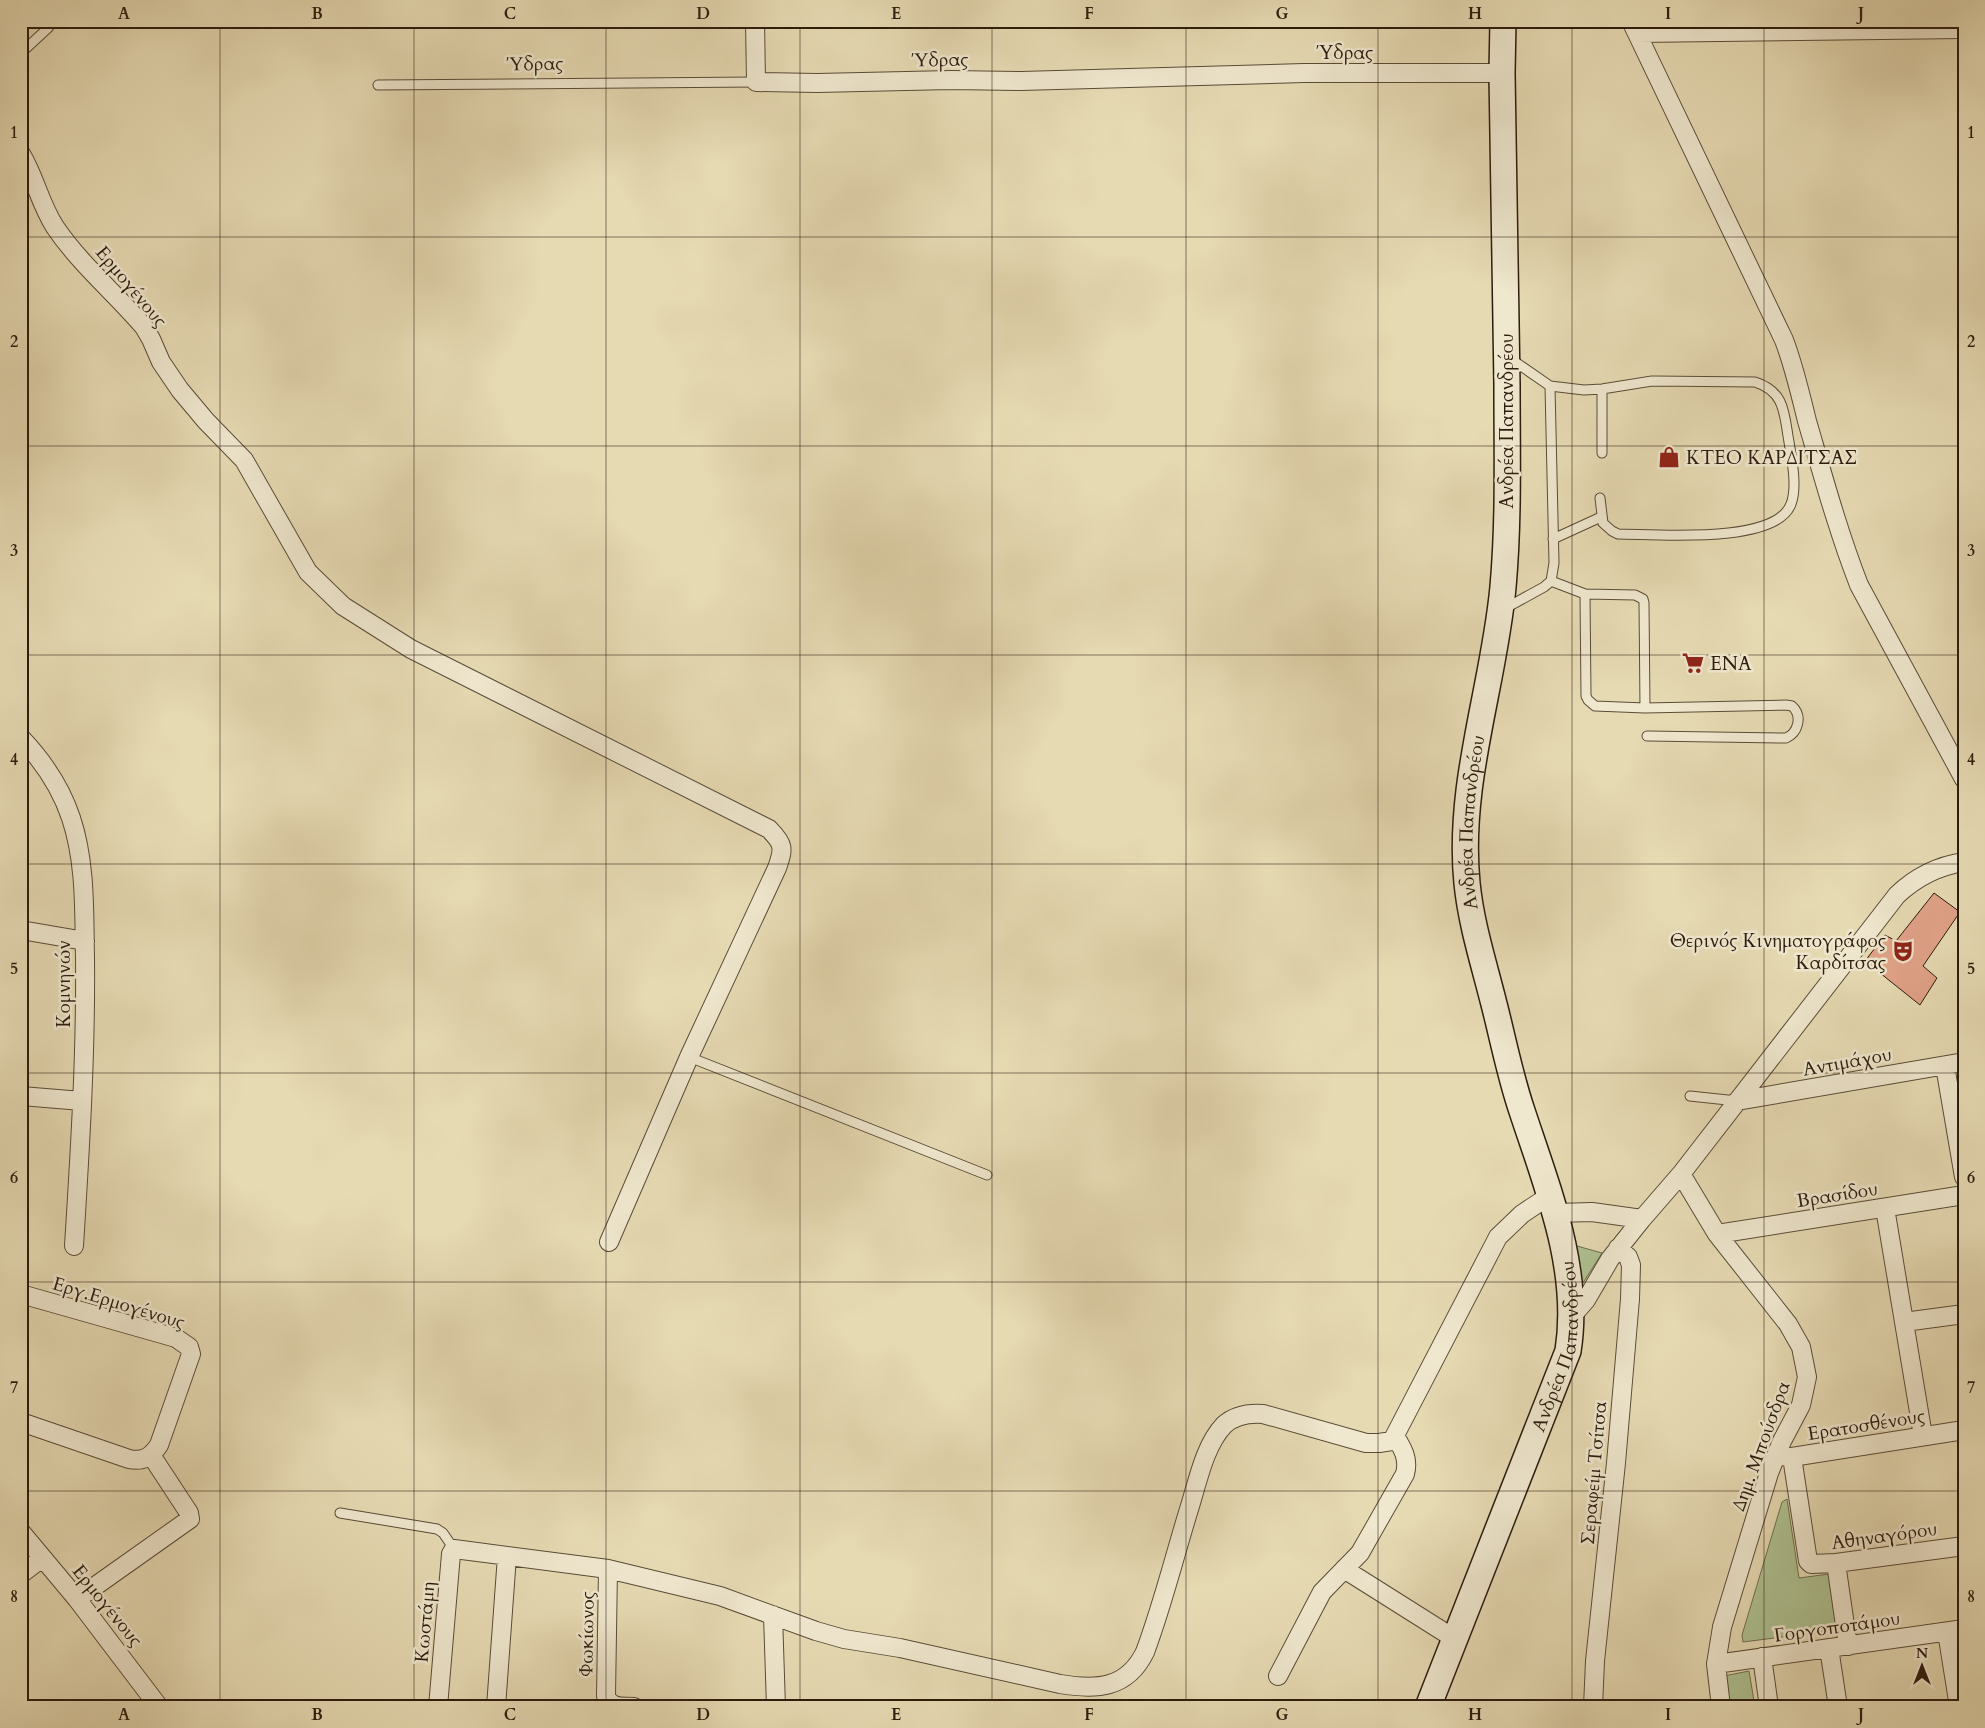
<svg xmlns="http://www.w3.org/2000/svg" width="1985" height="1728" font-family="Cardo,serif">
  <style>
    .green { fill: #aec191; stroke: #6e6e50 }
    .building { fill: #e1a389; stroke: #2d1c0e }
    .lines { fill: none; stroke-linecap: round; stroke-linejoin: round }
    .lane-casing { stroke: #5b4c37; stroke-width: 11 }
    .street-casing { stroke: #5b4c37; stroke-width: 20 }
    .secondary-casing { stroke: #2d1c0e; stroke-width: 28 }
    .lane { stroke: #efe7ce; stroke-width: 9 }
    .street { stroke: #efe7ce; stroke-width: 18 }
    .secondary { stroke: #efe7ce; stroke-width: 25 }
    .grid { fill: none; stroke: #2d1c0e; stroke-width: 1; stroke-opacity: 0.55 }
    .labels { text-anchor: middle; stroke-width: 5; stroke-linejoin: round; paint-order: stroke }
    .street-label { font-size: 19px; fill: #2d1c0e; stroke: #efe7ce }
    .poi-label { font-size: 19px; fill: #2d1c0e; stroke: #efe7ce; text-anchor: start }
    .neatline { fill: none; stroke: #2d1c0e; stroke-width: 2 }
    .grid-label { font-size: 16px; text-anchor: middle; font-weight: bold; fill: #2d1c0e }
  </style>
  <rect width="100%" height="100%" fill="#e6dab3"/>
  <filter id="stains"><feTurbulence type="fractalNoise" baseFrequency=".004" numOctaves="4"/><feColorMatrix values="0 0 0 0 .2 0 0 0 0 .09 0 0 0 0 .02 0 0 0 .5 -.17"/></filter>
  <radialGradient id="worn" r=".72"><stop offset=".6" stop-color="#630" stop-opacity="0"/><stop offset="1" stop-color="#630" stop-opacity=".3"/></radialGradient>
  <path class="green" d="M 1570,1244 L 1602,1253 L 1583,1283 L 1576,1282 Z
    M 1787,1499 L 1799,1578 L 1829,1574 L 1837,1630 L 1743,1642 L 1742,1635 L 1782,1502 Z
    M 1749,1671 L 1755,1707 L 1729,1707 L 1724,1676 Z"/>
  <path class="building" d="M 1934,893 L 1960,912 L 1923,966 L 1937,978 L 1920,1005 L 1865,961 L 1885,935 L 1896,941 Z"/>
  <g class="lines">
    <g class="lane-casing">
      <path id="lane" d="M 21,53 L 48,28 L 53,21
        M 378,85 L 756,82
        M 1550,386 L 1584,390 L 1602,389 L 1652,381 L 1755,382 C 1783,391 1784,410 1788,436 C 1791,455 1798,486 1791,504 C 1776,545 1655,534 1618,534 L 1612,531 L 1603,523 L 1600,498
        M 1602,389 L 1602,453
        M 1553,539 L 1601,517
        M 1551,581 L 1585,594 L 1635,595 L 1643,599 L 1644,603 L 1645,708
        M 1585,594 L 1586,696 L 1588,700 L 1595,706 L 1645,708 L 1786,705 L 1792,706 C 1803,716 1798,733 1786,738 L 1647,736
        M 1504,609 L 1544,587 L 1551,581 L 1554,563 L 1550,386 L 1511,359
        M 689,1057 L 987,1175
        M 1690,1096 L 1737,1101
        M 340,1513 L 437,1529 L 443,1533 L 454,1549"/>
    </g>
    <g class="street-casing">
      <path id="street" d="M 755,21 L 756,82 L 817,83 L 951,80 L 1021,81 L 1304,73 L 1502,73
        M 1631,21 L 1784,340 C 1794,366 1800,393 1807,421 C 1823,476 1838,531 1859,585 L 1964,779
        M 1638,33 L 1964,29
        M 21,154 C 35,177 40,204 55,227 C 80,264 115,293 144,327 L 151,339 L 161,362 L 180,390 L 206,421 L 244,460 L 308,572 L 343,606 L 411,649 L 769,829 C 784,844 784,848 777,868 L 689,1057 L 609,1242
        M 21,738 C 43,761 61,788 71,818 C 86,863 84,912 85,958 C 86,1054 80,1150 74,1246
        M 21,930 L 85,941
        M 1945,1066 L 1964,1177
        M 21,1096 L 82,1101
        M 1737,1101 L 1964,1062
        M 1681,1174 L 1717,1234 L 1788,1324 L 1801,1347 L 1807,1377 L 1801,1405 L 1782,1441 L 1769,1473 L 1722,1627 L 1716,1664 L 1721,1707
        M 1885,1208 L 1923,1436
        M 1555,1213 L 1592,1212 L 1642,1219 L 1681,1174 L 1897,895 C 1916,877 1937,866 1964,862
        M 1717,1234 L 1964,1195
        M 21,1294 L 176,1338 L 189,1347 L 191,1354 L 159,1445 C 151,1457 143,1462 129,1459 L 21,1422
        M 1572,1316 L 1586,1300 L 1610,1259 L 1642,1219
        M 1904,1322 L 1964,1314
        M 1781,1456 L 1792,1457 L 1964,1430
        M 1792,1457 L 1808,1561 L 1811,1564 L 1836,1563 L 1964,1546
        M 21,1532 L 77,1599 L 159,1707
        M 1836,1563 L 1848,1646
        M 608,1569 L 606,1696 C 610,1709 623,1706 634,1707
        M 1344,1569 L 1455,1639
        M 21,1574 L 42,1558
        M 77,1599 L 190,1519 L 189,1513 L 151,1455
        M 773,1615 L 776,1707
        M 1947,1632 L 1959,1707
        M 1829,1648 L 1838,1707
        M 1762,1657 L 1769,1707
        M 1716,1664 L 1964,1629
        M 1278,1676 L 1322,1592 L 1360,1553 L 1405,1474 C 1409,1459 1403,1449 1395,1436
        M 438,1707 L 451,1554 L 454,1549 L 608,1569 L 720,1596 L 816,1631 L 844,1639 L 900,1648 L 1060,1684 C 1096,1690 1127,1689 1145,1652 C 1163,1604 1175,1554 1190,1506 C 1198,1480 1205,1445 1224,1425 C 1235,1415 1249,1413 1263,1414 L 1366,1443 L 1379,1443 L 1392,1441 L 1498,1237 L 1522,1214 L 1549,1196
        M 496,1707 L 507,1556
        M 1593,1707 L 1595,1661 L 1616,1463 L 1630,1299 L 1631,1265 L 1628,1257 L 1618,1248"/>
    </g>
    <g class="secondary-casing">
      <g id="secondary">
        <path id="s1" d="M 1428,1707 L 1568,1351 C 1581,1269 1547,1187 1522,1111 C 1510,1076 1503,1039 1494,1004 C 1484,964 1471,924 1467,883 C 1457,783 1494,686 1503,587 C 1509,520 1507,452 1507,385 C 1506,281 1504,177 1502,73 L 1503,21"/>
      </g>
    </g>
    <use href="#lane" class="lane"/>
    <use href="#street" class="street"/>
    <use href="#secondary" class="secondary"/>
  </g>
  <path class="grid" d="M 220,21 L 220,1707M 414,21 L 414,1707M 606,21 L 606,1707M 800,21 L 800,1707M 992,21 L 992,1707M 1186,21 L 1186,1707M 1378,21 L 1378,1707M 1572,21 L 1572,1707M 1764,21 L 1764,1707M 21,237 L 1964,237M 21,446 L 1964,446M 21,655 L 1964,655M 21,864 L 1964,864M 21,1073 L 1964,1073M 21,1282 L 1964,1282M 21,1491 L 1964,1491"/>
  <defs>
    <g id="shop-bare" transform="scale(1.725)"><path d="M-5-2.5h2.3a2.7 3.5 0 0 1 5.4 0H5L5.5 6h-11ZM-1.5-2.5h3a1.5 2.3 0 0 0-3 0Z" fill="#8f2418" stroke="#efe7ce" stroke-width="2.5" paint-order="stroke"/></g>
    <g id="supermarket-bare" transform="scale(1.725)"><path d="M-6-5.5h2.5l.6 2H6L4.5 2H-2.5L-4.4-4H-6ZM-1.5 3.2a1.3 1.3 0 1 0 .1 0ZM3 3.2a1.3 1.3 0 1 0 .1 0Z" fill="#8f2418" stroke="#efe7ce" stroke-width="2.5" paint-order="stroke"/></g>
    <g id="theatre-bare" transform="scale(1.725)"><path d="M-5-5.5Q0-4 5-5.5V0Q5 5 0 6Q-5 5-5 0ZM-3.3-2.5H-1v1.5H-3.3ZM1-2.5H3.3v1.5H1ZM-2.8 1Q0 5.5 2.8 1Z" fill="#8f2418" stroke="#efe7ce" stroke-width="2.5" paint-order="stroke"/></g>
  </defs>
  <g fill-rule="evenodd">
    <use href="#shop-bare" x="1669" y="457"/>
    <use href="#supermarket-bare" x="1693" y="663"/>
    <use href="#theatre-bare" x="1903" y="951"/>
  </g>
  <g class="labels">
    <g class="street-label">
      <text x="1345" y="59">Ύδρας</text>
      <text transform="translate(940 59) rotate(-1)" y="7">Ύδρας</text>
      <text transform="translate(535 63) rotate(-1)" y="7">Ύδρας</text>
      <text transform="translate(132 286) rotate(50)" y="7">Ερμογένους</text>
      <text transform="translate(1506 421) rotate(-90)" y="7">Ανδρέα Παπανδρέου</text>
      <text dy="7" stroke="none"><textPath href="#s1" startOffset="925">Ανδρέα Παπανδρέου</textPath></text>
      <text transform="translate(63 984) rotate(-90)" y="7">Κομνηνών</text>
      <text transform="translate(1847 1061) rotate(-10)" y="7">Αντιμάχου</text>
      <text transform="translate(1837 1194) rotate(-9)" y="7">Βρασίδου</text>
      <text transform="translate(119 1302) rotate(17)" y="7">Εργ.Ερμογένους</text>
      <text dy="7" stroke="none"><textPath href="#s1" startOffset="385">Ανδρέα Παπανδρέου</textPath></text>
      <text transform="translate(1866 1424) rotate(-9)" y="7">Ερατοσθένους</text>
      <text transform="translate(1760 1446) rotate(-70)" y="7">Δημ. Μπούσδρα</text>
      <text transform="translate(1593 1473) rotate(-85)" y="7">Σεραφείμ Τσίτσα</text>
      <text transform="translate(1884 1535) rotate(-8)" y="7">Αθηναγόρου</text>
      <text transform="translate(108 1605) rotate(51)" y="7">Ερμογένους</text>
      <text transform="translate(424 1622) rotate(-85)" y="7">Κωστάμη</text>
      <text transform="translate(1837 1626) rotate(-8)" y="7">Γοργοποτάμου</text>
      <text transform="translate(586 1634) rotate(-89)" y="7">Φωκίωνος</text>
    </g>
    <g class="poi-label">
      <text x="1686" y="464">ΚΤΕΟ ΚΑΡΔΙΤΣΑΣ</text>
      <text x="1710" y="670">ΕΝΑ</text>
      <text x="1886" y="947" text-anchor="end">Θερινός Κινηματογράφος<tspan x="1886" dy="22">Καρδίτσας</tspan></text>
    </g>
  </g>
  <rect width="1985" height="1728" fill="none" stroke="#e6dab3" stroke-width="55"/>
  <g transform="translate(1922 1666)" stroke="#efe7ce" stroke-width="4" paint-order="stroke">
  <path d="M0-4L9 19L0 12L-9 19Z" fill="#2d1c0e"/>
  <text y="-8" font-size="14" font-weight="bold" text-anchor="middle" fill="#2d1c0e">N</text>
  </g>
  <rect x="28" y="28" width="1930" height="1672" class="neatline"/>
  <g class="grid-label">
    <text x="124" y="19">A</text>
    <text x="317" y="19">B</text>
    <text x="510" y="19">C</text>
    <text x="703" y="19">D</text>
    <text x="896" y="19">E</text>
    <text x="1089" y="19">F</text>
    <text x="1282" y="19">G</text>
    <text x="1475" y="19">H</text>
    <text x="1668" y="19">I</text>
    <text x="1861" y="19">J</text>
    <text x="14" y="138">1</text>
    <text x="1971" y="138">1</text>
    <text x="14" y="347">2</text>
    <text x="1971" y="347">2</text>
    <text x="14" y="556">3</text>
    <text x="1971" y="556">3</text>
    <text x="14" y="765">4</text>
    <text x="1971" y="765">4</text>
    <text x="14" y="974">5</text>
    <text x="1971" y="974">5</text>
    <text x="14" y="1183">6</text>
    <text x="1971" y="1183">6</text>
    <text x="14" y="1393">7</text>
    <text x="1971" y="1393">7</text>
    <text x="14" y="1602">8</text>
    <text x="1971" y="1602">8</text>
    <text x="124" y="1720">A</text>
    <text x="317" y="1720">B</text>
    <text x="510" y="1720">C</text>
    <text x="703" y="1720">D</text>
    <text x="896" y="1720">E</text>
    <text x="1089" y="1720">F</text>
    <text x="1282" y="1720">G</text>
    <text x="1475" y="1720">H</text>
    <text x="1668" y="1720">I</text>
    <text x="1861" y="1720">J</text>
  </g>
  <rect width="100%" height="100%" filter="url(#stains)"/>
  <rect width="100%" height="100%" fill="url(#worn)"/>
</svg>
